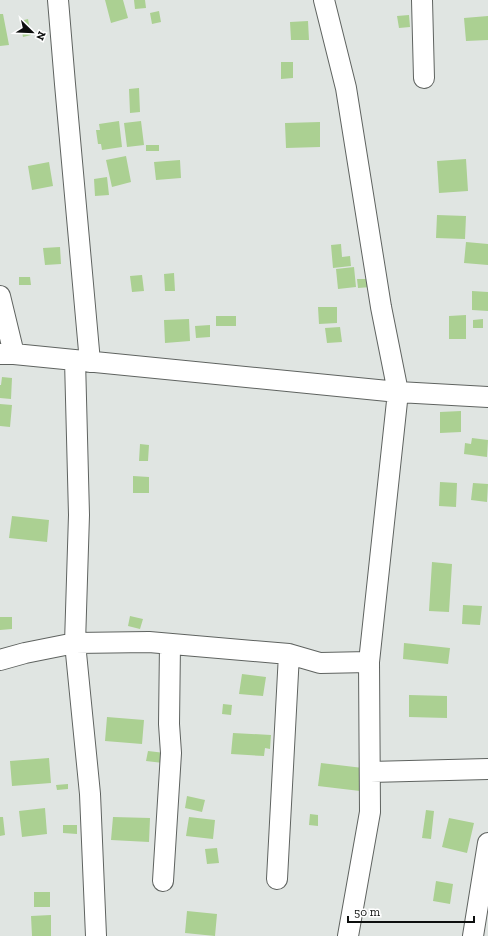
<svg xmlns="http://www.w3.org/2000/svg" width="488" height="936" font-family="'Zilla Slab',serif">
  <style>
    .building { fill: #abd092 }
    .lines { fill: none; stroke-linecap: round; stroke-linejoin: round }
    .minor-casing { stroke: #5f6360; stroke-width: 22 }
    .minor { stroke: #fff; stroke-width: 20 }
  </style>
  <rect width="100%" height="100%" fill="#e0e5e2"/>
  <path class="building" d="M 105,0 L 123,0 L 128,18 L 111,23 Z
    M 134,0 L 145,0 L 146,8 L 135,9 Z
    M 159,11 L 161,22 L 152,24 L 150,13 Z
    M 0,14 L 3,14 L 9,45 L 0,46 Z
    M 409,15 L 410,27 L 399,28 L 397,16 Z
    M 488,16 L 488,40 L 466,41 L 464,18 Z
    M 28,19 L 31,35 L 23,37 L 20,21 Z
    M 308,21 L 309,40 L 291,40 L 290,22 Z
    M 281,62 L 293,62 L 293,78 L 281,79 Z
    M 139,88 L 140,112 L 130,113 L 129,89 Z
    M 119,121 L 122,147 L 102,150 L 101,144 L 98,144 L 96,130 L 100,130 L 99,124 Z
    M 141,121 L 144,145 L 127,147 L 124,123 Z
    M 320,122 L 320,147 L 286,148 L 285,123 Z
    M 146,145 L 159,145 L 159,151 L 146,151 Z
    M 126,156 L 131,182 L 112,187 L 106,160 Z
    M 466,159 L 468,191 L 439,193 L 437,161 Z
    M 180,160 L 181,178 L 156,180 L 154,162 Z
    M 49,162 L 53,186 L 32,190 L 28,166 Z
    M 107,177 L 109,195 L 95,196 L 94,179 Z
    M 437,215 L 466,216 L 465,239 L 436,238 Z
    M 466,242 L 488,244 L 488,265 L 464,263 Z
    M 341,244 L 342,257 L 350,256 L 351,266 L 333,268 L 331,245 Z
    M 60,247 L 61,264 L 45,265 L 43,248 Z
    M 354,267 L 356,287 L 338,289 L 336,269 Z
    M 174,273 L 175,291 L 165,291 L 164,274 Z
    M 142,275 L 144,291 L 132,292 L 130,276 Z
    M 19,277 L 30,277 L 31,285 L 19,285 Z
    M 357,279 L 371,279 L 371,287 L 358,288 Z
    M 472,291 L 488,292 L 488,311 L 472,310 Z
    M 318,307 L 337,307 L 337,323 L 319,324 Z
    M 466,315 L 466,339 L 449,339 L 449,316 Z
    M 216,316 L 236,316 L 236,326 L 216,326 Z
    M 189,319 L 190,341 L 165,343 L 164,320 Z
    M 483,319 L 483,328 L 473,328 L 473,320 Z
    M 210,325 L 210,337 L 196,338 L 195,326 Z
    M 340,327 L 342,342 L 327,343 L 325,328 Z
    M 2,377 L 12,378 L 11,399 L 0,398 L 0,385 L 1,385 Z
    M 0,404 L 12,405 L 10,427 L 0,426 Z
    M 461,411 L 461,432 L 440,433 L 440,412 Z
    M 472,438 L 488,440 L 487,457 L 464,454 L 465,443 L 471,444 Z
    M 140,444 L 149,445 L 148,461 L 139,461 Z
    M 133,476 L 149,477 L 149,493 L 133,493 Z
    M 440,482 L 457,483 L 456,507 L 439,506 Z
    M 473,483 L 488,484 L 487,502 L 471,500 Z
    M 12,516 L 49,520 L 47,542 L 9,538 Z
    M 432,562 L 452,564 L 449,612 L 429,611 Z
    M 463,605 L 482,606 L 480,625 L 462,624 Z
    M 130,616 L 143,619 L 140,629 L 128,626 Z
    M 0,617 L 12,617 L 12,629 L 0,630 Z
    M 404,643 L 450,648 L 448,664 L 403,659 Z
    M 242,674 L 266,677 L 263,696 L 239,694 Z
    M 409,695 L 447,696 L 447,718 L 409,717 Z
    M 223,704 L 232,705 L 231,715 L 222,714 Z
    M 107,717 L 144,720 L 142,744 L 105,741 Z
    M 233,733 L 271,735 L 270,749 L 265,748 L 264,756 L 231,754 Z
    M 148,751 L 165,753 L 163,763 L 146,761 Z
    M 49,758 L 51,783 L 12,786 L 10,761 Z
    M 321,763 L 363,768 L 360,791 L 318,786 Z
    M 68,784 L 68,789 L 57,790 L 56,785 Z
    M 187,796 L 205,800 L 202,812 L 185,808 Z
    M 45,808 L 47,834 L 22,837 L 19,811 Z
    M 426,810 L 434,811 L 431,839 L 422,838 Z
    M 310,814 L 318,815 L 318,826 L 309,825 Z
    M 0,817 L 3,817 L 5,835 L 0,836 Z
    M 113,817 L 150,818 L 149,842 L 111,840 Z
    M 189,817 L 215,820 L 213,839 L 186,836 Z
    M 449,818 L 474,823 L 467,853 L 442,847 Z
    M 63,825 L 77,825 L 77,834 L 63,833 Z
    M 217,848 L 219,863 L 207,864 L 205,849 Z
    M 436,881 L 453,884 L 450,904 L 433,901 Z
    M 34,892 L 50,892 L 50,907 L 34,907 Z
    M 187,911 L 217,914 L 215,936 L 185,933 Z
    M 51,915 L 51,936 L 32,936 L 31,916 Z"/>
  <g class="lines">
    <g class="minor-casing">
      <path id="minor" d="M 58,0 L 65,84 L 90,362
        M 324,0 L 346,88 L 381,307 L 398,392 L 369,662 L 370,812 L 348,936
        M 422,0 L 424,78
        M 0,296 L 14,354
        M 0,354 L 14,354 L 398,392 L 488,397
        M 75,360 L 79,515 L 75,643 L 90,794 L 96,936
        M 0,660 L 25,653 L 75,643 L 149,642 L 289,654 L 320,663 L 369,662
        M 370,772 L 488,769
        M 277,879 L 289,654
        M 163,881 L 171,753 L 169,724 L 170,644
        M 473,936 L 488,843"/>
    </g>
    <use href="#minor" class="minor"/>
  </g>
  <g transform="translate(32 32) rotate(113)" stroke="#ffffff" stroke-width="3" paint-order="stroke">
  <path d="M0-3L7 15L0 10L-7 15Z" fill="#0d0f0e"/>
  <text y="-6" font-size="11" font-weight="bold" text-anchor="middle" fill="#0d0f0e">N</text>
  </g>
  <path d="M348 916v6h126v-6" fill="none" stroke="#0d0f0e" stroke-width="2"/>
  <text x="354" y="916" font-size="12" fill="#0d0f0e" stroke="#ffffff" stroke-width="3" paint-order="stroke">50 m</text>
</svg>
